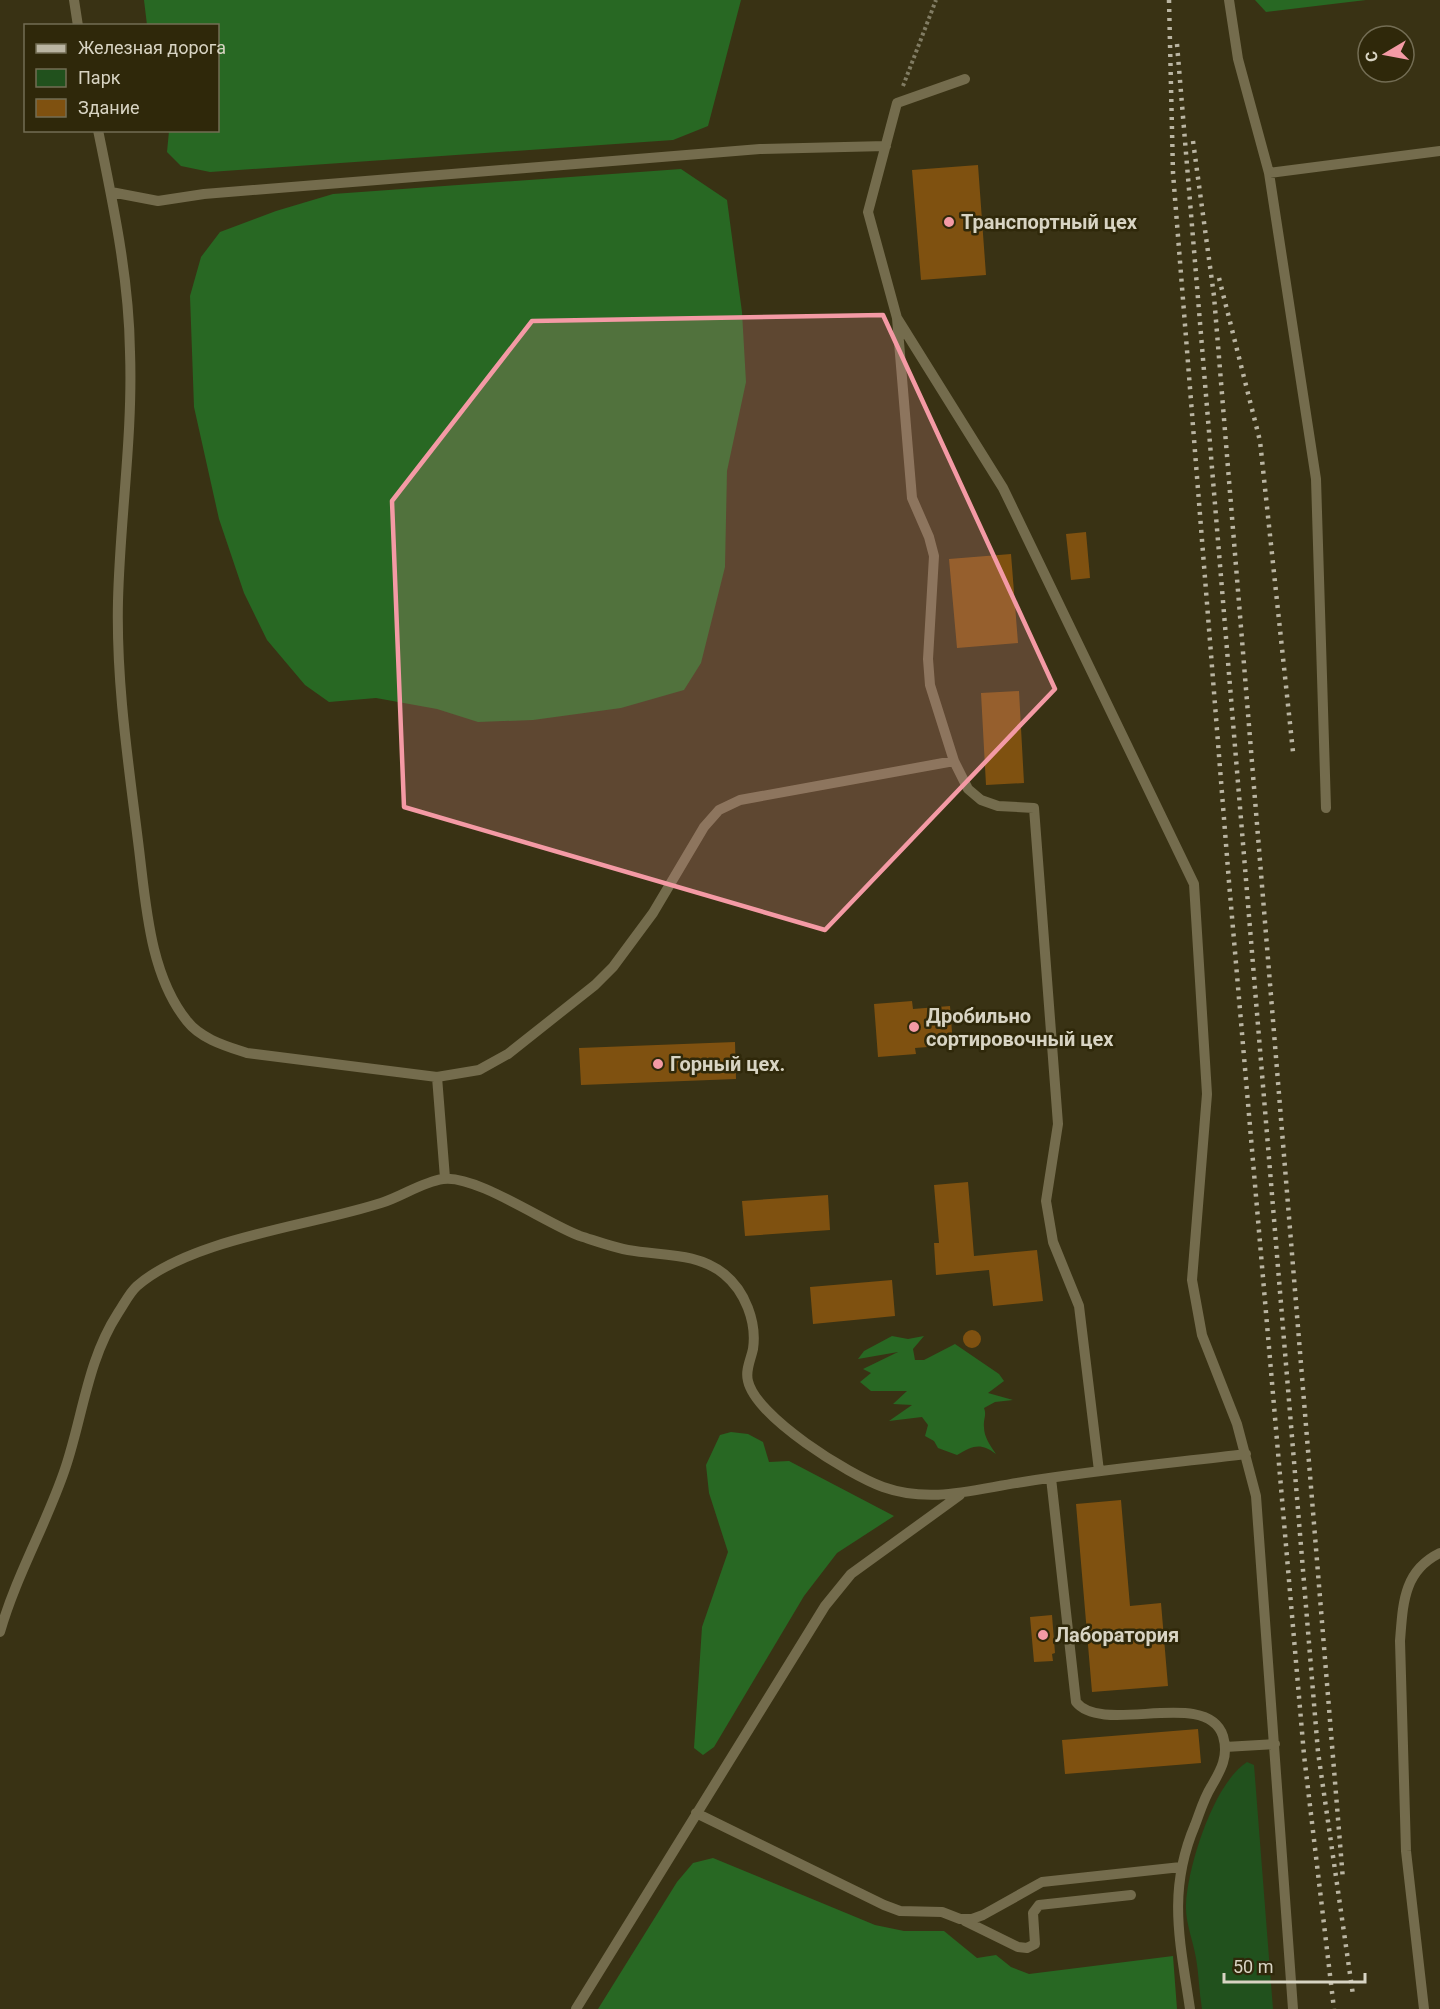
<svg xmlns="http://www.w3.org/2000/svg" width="1440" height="2009" font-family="Roboto,sans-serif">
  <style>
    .green { fill: #21511d }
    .forest { fill: #286823 }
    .building { fill: #7f5110 }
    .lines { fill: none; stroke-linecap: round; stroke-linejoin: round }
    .path { stroke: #817c63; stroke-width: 4; stroke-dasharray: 3 3; stroke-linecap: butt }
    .service { stroke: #746c4d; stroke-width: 10 }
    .rail { stroke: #bab5a2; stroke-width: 4.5; stroke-dasharray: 3 6; stroke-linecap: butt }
    .marked { fill: #f49aa5; fill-opacity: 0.2; stroke: #f49aa5; stroke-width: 4.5; stroke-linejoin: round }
    .poi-dot { fill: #f49aa5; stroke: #2f280a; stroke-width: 2 }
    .labels { text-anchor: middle; stroke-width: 5; stroke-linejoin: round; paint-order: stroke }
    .poi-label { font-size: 20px; font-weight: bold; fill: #d8d4c3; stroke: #2f280a; text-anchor: start }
  </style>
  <rect width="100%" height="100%" fill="#393214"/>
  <path class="green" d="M 1247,1762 L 1254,1765 L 1273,2009 L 1202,2009 C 1199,1992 1199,1975 1196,1958 C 1193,1940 1185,1922 1186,1904 C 1188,1865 1214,1783 1247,1762 Z"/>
  <path class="forest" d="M 144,0 L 741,0 L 708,126 L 673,140 L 210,172 L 181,166 L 167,152 L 169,131 L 218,130 L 218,26 L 147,25 Z
    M 1255,0 L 1366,0 L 1266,12 Z
    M 681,169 L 727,200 L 742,312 L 746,382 L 727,471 L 725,567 L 701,663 L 684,690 L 621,708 L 533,720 L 478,722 L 437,709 L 376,698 L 329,702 L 305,685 L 267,640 L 244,593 L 219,519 L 194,407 L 190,296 L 201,257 L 220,232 L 276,211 L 333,194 Z
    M 892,1336 L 908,1339 L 924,1336 L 913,1349 L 915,1360 L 924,1360 L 955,1344 L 999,1374 L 1004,1381 L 988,1393 L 1013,1400 L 995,1402 L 984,1408 C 987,1416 983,1419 984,1427 C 984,1437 990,1445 996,1454 C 980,1442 973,1446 957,1455 L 938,1448 L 934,1441 L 925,1436 L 928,1425 L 922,1417 L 889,1421 L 912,1405 L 893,1404 L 907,1391 L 871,1391 L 860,1382 L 871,1373 L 863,1369 L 898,1352 L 858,1359 L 864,1351 Z
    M 731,1432 L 748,1434 L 763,1442 L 769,1462 L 789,1461 L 894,1516 L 837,1553 L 804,1596 L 714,1747 L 703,1755 L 694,1748 L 702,1627 L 728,1552 L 709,1493 L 706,1465 L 720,1435 Z
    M 713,1858 L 875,1925 L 904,1931 L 944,1931 L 977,1958 L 996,1955 L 1011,1967 L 1029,1974 L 1173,1956 L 1177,2009 L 598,2009 L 677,1882 L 693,1863 Z"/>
  <path class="building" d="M 978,165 L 986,275 L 921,280 L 912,170 Z
    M 1086,532 L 1090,578 L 1071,580 L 1066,534 Z
    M 1011,554 L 1018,643 L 957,648 L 949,559 Z
    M 1019,691 L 1024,783 L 986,785 L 981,693 Z
    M 912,1001 L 913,1009 L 950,1006 L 953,1045 L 915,1048 L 916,1054 L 878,1057 L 874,1004 Z
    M 735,1042 L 736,1079 L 581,1085 L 579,1048 Z
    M 968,1182 L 974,1256 L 1037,1250 L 1043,1301 L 993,1306 L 989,1270 L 936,1275 L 934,1243 L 939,1243 L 934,1185 Z
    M 828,1195 L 830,1230 L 745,1236 L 742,1201 Z
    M 892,1280 L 895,1316 L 813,1324 L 810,1287 Z
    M963 1339a9 9 0 1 1 18 0a9 9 0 1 1-18 0Z
    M 1121,1500 L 1130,1606 L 1161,1603 L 1168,1686 L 1092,1692 L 1076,1504 Z
    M 1052,1615 L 1055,1653 L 1052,1654 L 1053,1661 L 1034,1662 L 1030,1617 Z
    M 1198,1729 L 1201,1763 L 1065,1774 L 1062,1740 Z"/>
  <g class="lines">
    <path class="path" d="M 903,86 L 936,0"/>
    <path class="service" d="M 74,0 L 78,26
      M 1229,0 L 1238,59 L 1269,173 L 1316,479 L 1326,808
      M 965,79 L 897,103 L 868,212 L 897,318 L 912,498 L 929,537 L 934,556 L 928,659 L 930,685 L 954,761 L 968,789 L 981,800 L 998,806 L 1034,808 L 1058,1124 L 1046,1201 L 1053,1242 L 1079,1306 L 1099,1471
      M 98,130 C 113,204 129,277 130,352 C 133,435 120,518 118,601 C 116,684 129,767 139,849 C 146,906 150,975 187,1021 C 201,1039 226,1046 247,1053 L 437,1077 L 445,1178
      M 1269,173 L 1440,151
      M 111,192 L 158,201 L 204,194 L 760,149 L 886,146
      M 897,318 L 1003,488 L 1194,884 L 1207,1094 L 1192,1280 L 1202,1335 L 1237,1424 L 1256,1496 L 1293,2009
      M 437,1077 L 479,1070 L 508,1054 L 595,985 L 613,967 L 653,913 L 704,827 L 719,810 L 740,800 L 954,761
      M 1051,1478 L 1076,1702 C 1103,1736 1207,1687 1223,1736 C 1229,1756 1221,1770 1211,1787 C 1204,1798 1200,1812 1195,1825 C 1167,1891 1180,1941 1190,2009
      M 0,1632 C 16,1576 46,1525 65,1469 C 83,1416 87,1361 118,1313 C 124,1304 130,1292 137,1286 C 192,1238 310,1226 381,1203 C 401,1197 422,1182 443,1179 C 475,1174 547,1224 580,1236 C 596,1241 612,1247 628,1250 C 661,1256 697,1252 724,1274 C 745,1291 757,1322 753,1349 C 751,1359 745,1370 748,1381 C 756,1417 849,1475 883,1487 C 931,1504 975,1489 1023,1482 C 1097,1470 1172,1463 1246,1454
      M 1225,1747 L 1275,1744
      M 696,1813 L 884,1905 L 900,1911 L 942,1912 L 960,1919 L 972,1919 L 983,1915 L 1042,1882 L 1181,1867
      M 965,1921 L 1018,1947 L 1027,1948 L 1035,1944 L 1033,1913 L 1039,1905 L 1131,1895
      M 576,2009 L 825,1606 L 851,1574 L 960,1495
      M 1424,2009 L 1406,1851 L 1400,1641 C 1403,1604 1403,1571 1440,1553"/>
    <path class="rail" d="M 1169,0 L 1173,173 L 1229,882 L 1304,1755 L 1334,2009
      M 1177,44 L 1318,1752 L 1353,1995
      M 1193,141 L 1214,296 L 1343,1880
      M 1219,278 L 1260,441 L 1293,752"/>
  </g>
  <path class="marked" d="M 883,315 L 1055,689 L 825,930 L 404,807 L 392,501 L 532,321 Z"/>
  <g class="poi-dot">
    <circle cx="949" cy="222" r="6"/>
    <circle cx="914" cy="1027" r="6"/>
    <circle cx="658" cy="1064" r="6"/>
    <circle cx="1043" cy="1635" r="6"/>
  </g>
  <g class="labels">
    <g class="poi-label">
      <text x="961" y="229">Транспортный цех</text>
      <text x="926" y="1023">Дробильно<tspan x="926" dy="23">сортировочный цех</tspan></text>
      <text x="670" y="1071">Горный цех.</text>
      <text x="1055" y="1642">Лаборатория</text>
    </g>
  </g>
  <rect x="24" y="24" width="195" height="108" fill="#2f280a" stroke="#736d54" stroke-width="1.5"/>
  <rect x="36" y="44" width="30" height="9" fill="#bab5a2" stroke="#736d54" stroke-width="1.5"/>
  <text x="78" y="54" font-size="18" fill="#d8d4c3">Железная дорога</text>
  <rect x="36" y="69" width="30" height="18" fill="#21511d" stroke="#736d54" stroke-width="1.5"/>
  <text x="78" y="84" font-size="18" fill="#d8d4c3">Парк</text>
  <rect x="36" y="99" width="30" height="18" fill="#7f5110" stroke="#736d54" stroke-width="1.5"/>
  <text x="78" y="114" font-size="18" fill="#d8d4c3">Здание</text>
  <g transform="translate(1386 54) rotate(260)"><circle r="28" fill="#2f280a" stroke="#736d54" stroke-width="1.5"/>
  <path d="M0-4.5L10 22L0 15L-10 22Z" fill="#f49aa5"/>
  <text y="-9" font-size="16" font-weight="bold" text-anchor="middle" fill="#d8d4c3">С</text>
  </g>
  <path d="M1224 1973v9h141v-9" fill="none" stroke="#d8d4c3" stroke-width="3"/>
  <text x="1233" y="1973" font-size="18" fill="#d8d4c3" stroke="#2f280a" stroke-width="4.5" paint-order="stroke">50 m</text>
</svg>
